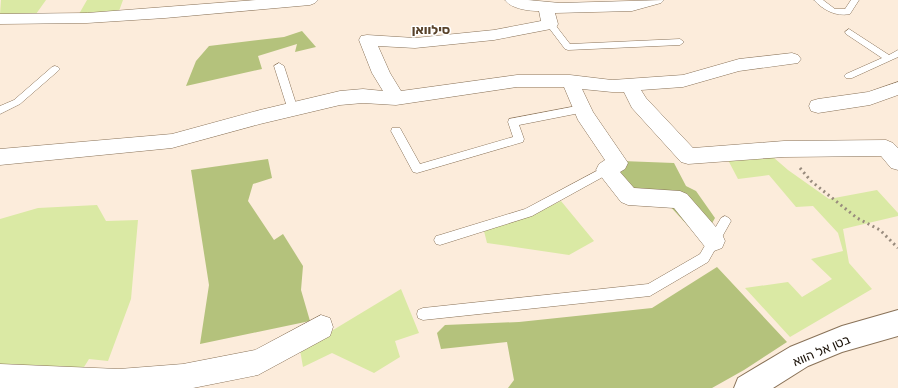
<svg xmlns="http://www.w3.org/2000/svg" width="898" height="388" font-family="Rubik,Heebo,sans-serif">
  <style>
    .green { fill: #dae9a4 }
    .forest { fill: #b4c27c }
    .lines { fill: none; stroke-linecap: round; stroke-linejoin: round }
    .service-casing { stroke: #897258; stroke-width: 1 }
    .minor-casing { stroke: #897258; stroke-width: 1 }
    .tertiary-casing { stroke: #897258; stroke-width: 2 }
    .path { stroke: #988b7d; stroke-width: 3; stroke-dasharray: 2 3.5; stroke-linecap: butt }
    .service { fill: #fff; fill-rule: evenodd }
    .minor { fill: #fff; fill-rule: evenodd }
    .tertiary { fill: #fff; fill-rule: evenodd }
    .labels { text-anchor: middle; stroke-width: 3; stroke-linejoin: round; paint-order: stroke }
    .far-district-label { font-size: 13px; font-weight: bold; fill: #59432b; stroke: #fff }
    .near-street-label { font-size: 13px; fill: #1b1208; stroke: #fff }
  </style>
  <rect width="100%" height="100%" fill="#fcecdb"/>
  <path class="green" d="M 1,0 L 46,0 L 36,14 L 0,14 Z
    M 87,0 L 123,0 L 119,11 L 79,14 Z
    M 773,157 L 788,170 L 829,199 L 877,190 L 898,213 L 898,216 L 843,229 L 849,263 L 872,289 L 790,337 L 745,288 L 788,282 L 802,297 L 832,279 L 811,259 L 843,251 L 838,233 L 813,206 L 796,207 L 769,175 L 738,179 L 728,160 Z
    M 561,201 L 594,241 L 569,255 L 487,243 L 484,231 L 530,215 Z
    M 97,205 L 106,221 L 138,220 L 131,299 L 108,361 L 89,359 L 71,388 L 0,388 L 0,219 L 38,208 Z
    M 401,289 L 419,333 L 395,341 L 400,357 L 374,373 L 332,353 L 303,367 L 300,350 Z"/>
  <path class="forest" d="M 302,31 L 316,47 L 295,52 L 297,44 L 258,56 L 262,69 L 186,86 L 196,61 L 209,46 L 284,37 Z
    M 268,159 L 272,178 L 253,184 L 248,201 L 274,240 L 283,234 L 303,266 L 301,290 L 310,321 L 200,344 L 209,285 L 191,170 Z
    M 622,161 L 674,163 L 686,186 L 696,191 L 715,218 L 702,241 L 655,190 L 625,187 L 613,172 Z
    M 717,267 L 787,342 L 744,370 L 712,388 L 508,388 L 514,380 L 507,342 L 441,349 L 437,333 L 445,325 L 519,322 L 652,308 Z"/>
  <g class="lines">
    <g class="service-casing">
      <path id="service" d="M 814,0 L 823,0 L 835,9 L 845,9 L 851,0 L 859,0 L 850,14 C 836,17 823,10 814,0 Z
        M 550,21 L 553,22 L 570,44 L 680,39 L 684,42 L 680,45 L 568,50 L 565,49 L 546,24 Z
        M 849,29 L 889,55 L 898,50 L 898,57 L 852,78 L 846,78 L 844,76 L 846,74 L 882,58 L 846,34 L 845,32 Z
        M 279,63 L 284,66 L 298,110 L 296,113 L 290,113 L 288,110 L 274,66 Z
        M 55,66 L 58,67 L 60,69 L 58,71 L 20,104 L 0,114 L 0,106 L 14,100 L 52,67 Z
        M 582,105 L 585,106 L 587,109 L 585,112 L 519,125 L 524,139 L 523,142 L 417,173 L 413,172 L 391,131 L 392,128 L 400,128 L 420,164 L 513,137 L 508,122 L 509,119 Z
        M 606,166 L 610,167 L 611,170 L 610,173 L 532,216 L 440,245 L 436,244 L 434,240 L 436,236 L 440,235 L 525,209 Z
        M 725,216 L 729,218 L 731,221 L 708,262 L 650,296 L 423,320 L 418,318 L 417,314 L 418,310 L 423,308 L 648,284 L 700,254 L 721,218 Z"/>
    </g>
    <g class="minor-casing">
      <path id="minor" d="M 256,0 L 318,0 L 315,3 L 310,5 L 165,18 L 87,23 L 0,24 L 0,14 L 87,13 Z
        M 505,0 L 528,0 L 560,3 L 664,0 L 661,3 L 632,11 L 555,13 L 558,24 L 556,28 L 494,40 L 415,48 L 378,46 L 390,73 L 401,91 L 517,75 L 570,75 L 612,80 L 683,75 L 739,59 L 792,53 L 798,55 L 801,59 L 798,63 L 739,71 L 683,87 L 641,90 L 646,98 L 693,148 L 784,141 L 886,140 L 893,143 L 898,148 L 898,170 L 891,168 L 881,156 L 784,157 L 688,164 L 681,162 L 632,108 L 624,92 L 612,92 L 582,89 L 593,112 L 628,163 L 625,169 L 620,172 L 634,188 L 680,191 L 687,194 L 722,234 L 725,241 L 722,248 L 714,251 L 706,248 L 674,208 L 628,205 L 621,202 L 596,170 L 599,164 L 605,160 L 578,120 L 564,87 L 517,87 L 396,105 L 363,103 L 340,105 L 260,124 L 172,148 L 0,165 L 0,149 L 172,134 L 260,110 L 340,91 L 363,89 L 383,91 L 372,73 L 359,40 L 361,36 L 367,35 L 415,38 L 494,30 L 541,21 L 539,11 C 529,11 511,9 505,0 Z
        M 898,82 L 898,95 L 870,105 L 818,113 L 811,111 L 809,106 L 811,101 L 818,99 L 868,92 Z
        M 321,315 L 330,318 L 333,327 L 330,336 L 258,375 L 193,388 L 0,388 L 0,364 L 119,369 L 183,364 L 255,350 Z"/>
    </g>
    <g class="tertiary-casing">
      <path id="tertiary" d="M 898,310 L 898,336 L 842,352 L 808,366 L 773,388 L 734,388 L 738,378 L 790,347 L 842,326 Z"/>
    </g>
    <path class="path" d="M 800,168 L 811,181 L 857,218 L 880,230 L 898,248"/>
    <use href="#service" class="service"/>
    <use href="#minor" class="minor"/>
    <use href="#tertiary" class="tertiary"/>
  </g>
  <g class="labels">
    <g class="far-district-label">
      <text x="431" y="34">סילוואן</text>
    </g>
    <g class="near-street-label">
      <text transform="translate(821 350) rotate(-23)" y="5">בטן אל הווא</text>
    </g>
  </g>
</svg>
